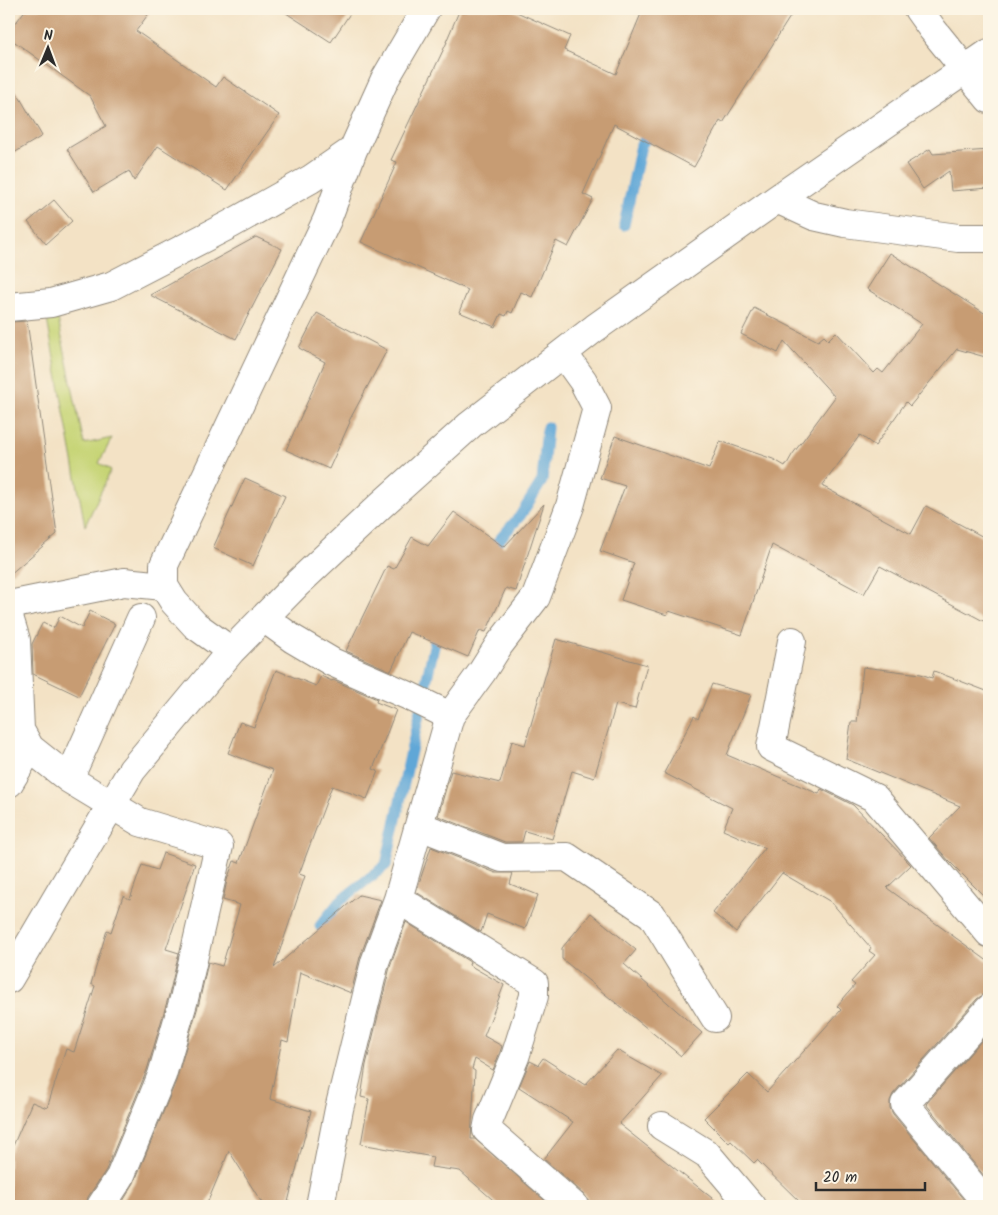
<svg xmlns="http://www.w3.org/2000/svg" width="998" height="1215" font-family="Kalam,sans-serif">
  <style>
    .green { fill: #c6d475; stroke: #788050 }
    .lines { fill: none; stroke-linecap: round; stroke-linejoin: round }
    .stream { stroke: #60a7d7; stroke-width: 11 }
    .building { fill: #c79c73 }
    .minor-casing { stroke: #8f8678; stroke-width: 30 }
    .minor { stroke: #fff; stroke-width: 28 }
  </style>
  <rect width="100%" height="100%" fill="#fcf5e5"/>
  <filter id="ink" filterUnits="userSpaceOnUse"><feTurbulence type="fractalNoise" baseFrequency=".02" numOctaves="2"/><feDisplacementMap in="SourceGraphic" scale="10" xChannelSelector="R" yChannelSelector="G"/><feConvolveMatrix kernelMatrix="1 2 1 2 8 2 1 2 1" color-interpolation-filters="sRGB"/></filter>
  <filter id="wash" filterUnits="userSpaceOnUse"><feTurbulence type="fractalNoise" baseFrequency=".0096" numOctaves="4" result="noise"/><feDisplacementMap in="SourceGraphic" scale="20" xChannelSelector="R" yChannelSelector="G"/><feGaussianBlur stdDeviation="1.12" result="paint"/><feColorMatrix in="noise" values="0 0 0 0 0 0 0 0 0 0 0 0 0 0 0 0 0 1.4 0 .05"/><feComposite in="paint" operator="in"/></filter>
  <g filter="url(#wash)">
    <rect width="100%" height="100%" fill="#f3e2c5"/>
    <path class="green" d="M 46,314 L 57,314 L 84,444 L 112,438 L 99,463 L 111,470 L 85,526 Z"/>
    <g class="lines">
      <path class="stream" d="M 624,225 L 641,145 L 655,128
        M 487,554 L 520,516 L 542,481 L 547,427
        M 320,926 L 340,901 L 386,865 L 438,628"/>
    </g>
    <g id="blocks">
      <path class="building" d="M 26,9 L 152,9 L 136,31 L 216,87 L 223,77 L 279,115 L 227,190 L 158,146 L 134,181 L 129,171 L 94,192 L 67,149 L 106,126 L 90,96 L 12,40 L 12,28 Z
        M 280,9 L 353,9 L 331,42 Z
        M 460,9 L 510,9 L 570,36 L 564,50 L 616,74 L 643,9 L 795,9 L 723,123 L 720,121 L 694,167 L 614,124 L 583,194 L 593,199 L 568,247 L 556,241 L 532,297 L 521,292 L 512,313 L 508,311 L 506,316 L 501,314 L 495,327 L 459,312 L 468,290 L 361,242 L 397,162 L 391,160 L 447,42 L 446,42 Z
        M 9,79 L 42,136 L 9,156 Z
        M 930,149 L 933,154 L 989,150 L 989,188 L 951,191 L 949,171 L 923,189 L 906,164 Z
        M 54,200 L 72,221 L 46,244 L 28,222 Z
        M 256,237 L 282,249 L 236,339 L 150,295 Z
        M 890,253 L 989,316 L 989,358 L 957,349 L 910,406 L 906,402 L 875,446 L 860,435 L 822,486 L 911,534 L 926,506 L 989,540 L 989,624 L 880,566 L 864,594 L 772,545 L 742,635 L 669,611 L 667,615 L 621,600 L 634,563 L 600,551 L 625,486 L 600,478 L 615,436 L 709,469 L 720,441 L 773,459 L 785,466 L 786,464 L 787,464 L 792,455 L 835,397 L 784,341 L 778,353 L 741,334 L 754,308 L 818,341 L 824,336 L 828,340 L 836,332 L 874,373 L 878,369 L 883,373 L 922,324 L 867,289 Z
        M 317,313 L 387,350 L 349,421 L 350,422 L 329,469 L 286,450 L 325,362 L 299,348 Z
        M 27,321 L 57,534 L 9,575 L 9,322 Z
        M 245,478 L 285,496 L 253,566 L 213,548 Z
        M 544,504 L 516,591 L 506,588 L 486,632 L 480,630 L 468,657 L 409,632 L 391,671 L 346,651 L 387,566 L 394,569 L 412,537 L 428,546 L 454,512 L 504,547 Z
        M 90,611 L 115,624 L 79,696 L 33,674 L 32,644 L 43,622 L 54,628 L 60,616 L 82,628 Z
        M 556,639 L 647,665 L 635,709 L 616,704 L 594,778 L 572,771 L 552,839 L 525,831 L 522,842 L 505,842 L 438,816 L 451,771 L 500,783 L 512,741 L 525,745 Z
        M 863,667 L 921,674 L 932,678 L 934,671 L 989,692 L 989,901 L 949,861 L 929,838 L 960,806 L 846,759 L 851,722 L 857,722 Z
        M 276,670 L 316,686 L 321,676 L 332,681 L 333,680 L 377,699 L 376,702 L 396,710 L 373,769 L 378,771 L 367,799 L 332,786 L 299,874 L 305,876 L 274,968 L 359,895 L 381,900 L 360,957 L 351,993 L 300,972 L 288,1042 L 282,1040 L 270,1099 L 311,1111 L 287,1206 L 274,1206 L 262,1203 L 229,1151 L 206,1206 L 120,1206 L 134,1183 L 176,1081 L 199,1003 L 208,962 L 222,966 L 240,905 L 223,900 L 227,880 L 234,861 L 239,863 L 273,770 L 228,753 L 240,722 L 254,727 Z
        M 712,684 L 751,695 L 727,755 L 819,794 L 821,789 L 853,805 L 911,865 L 887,888 L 989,962 L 989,994 L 984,994 L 977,999 L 893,1094 L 890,1101 L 890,1108 L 893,1114 L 969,1206 L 804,1206 L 757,1160 L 754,1163 L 731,1141 L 729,1143 L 704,1118 L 748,1074 L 767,1092 L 841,1010 L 837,1006 L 855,985 L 851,982 L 875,955 L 869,951 L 871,948 L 831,902 L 782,873 L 736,932 L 713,913 L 765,848 L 723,830 L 732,808 L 664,773 L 694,716 L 698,719 Z
        M 431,847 L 496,873 L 513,873 L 510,884 L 538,895 L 525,929 L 487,914 L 481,932 L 416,892 Z
        M 163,853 L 195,864 L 166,949 L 179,953 L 169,995 L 147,1070 L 106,1170 L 88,1197 L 86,1206 L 9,1206 L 9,1155 L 32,1102 L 47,1108 L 66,1049 L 74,1052 L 95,986 L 91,984 L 107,930 L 111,932 L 123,896 L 130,899 L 142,865 L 157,870 Z
        M 591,913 L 636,950 L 624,964 L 702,1033 L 681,1056 L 562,959 L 562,948 Z
        M 406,922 L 470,962 L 469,965 L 504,985 L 484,1036 L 502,1046 L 500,1052 L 493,1070 L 475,1059 L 472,1069 L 475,1071 L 471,1139 L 475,1139 L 551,1206 L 500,1206 L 460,1171 L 431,1167 L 433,1157 L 361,1144 L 369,1099 L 361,1097 L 366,1065 L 390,967 Z
        M 989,1032 L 989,1182 L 926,1104 Z
        M 617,1050 L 662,1076 L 619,1124 L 722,1206 L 589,1206 L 589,1201 L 584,1194 L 544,1159 L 573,1122 L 519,1087 L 530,1061 L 538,1065 L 543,1058 L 585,1085 Z"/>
    </g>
  </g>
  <g filter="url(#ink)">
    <use href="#blocks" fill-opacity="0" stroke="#8f8678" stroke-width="1"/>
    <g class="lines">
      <g class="minor-casing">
        <path id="minor" d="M 918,9 L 933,30 L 989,99
          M 777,199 L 814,216 L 845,223 L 958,238 L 989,238
          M 9,307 L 51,303 L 111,286 L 231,224 L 311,179 L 353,150
          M 9,605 L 124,582 L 164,586
          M 9,617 L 16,640 L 20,730 L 30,748
          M 264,618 L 293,639 L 332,662 L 409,696 L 450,716
          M 792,641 L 771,747 L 875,798 L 989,933
          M 231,651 L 195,625 L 174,602 L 164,586 L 164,565 L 327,220 L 353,150 L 385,79 L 426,9
          M 69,779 L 141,618
          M 9,783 L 30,748 L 69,779 L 140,822 L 219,846 L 184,999 L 162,1075 L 120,1177 L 101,1206
          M 420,826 L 502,858 L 567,857 L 652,915 L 715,1018
          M 398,899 L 534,983 L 534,996 L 515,1057 L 489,1120 L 487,1130 L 574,1206
          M 9,979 L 132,770 L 231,651 L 298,583 L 381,505 L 470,425 L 595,328 L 777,199 L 913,105 L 989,53
          M 662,1126 L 707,1154 L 751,1206
          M 320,1206 L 339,1109 L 375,962 L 398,899 L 450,716 L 482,672 L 499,645 L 536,597 L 570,506 L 597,408 L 583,381 L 563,353
          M 989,1206 L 905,1104 L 989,1009"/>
      </g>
      <use href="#minor" class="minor"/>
    </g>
  </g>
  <rect width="998" height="1215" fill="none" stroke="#fcf5e5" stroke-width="30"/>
  <g transform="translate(48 48) rotate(1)" stroke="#fcf5e5" stroke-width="4" paint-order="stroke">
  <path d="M0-4L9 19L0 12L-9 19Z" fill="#2b2b2b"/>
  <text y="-8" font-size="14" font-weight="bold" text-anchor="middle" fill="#2b2b2b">N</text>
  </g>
  <path d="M816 1182v8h109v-8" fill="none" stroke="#2b2b2b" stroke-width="2.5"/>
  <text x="823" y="1182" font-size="15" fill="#2b2b2b" stroke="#fcf5e5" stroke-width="4" paint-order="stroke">20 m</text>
</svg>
